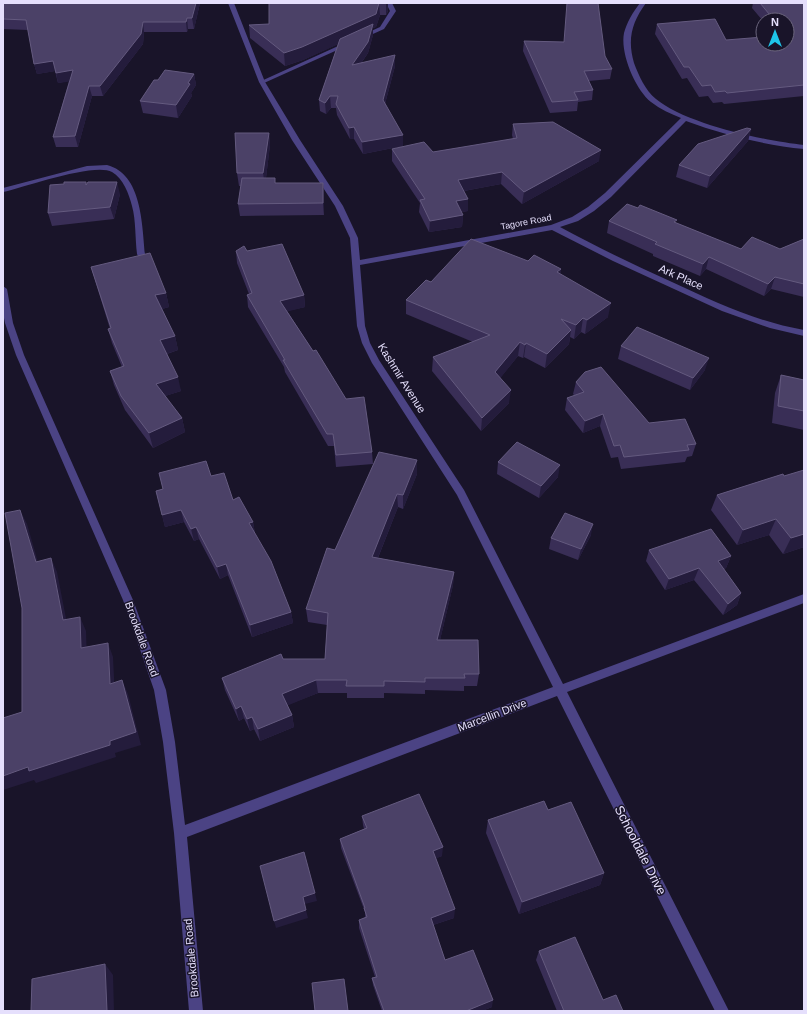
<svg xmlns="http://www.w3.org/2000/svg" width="807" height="1014" font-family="Arial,sans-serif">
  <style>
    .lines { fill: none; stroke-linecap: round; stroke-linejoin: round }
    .service { fill: #4b4384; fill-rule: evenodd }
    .minor { fill: #4b4384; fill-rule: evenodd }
    .wall { fill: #392e56 }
    .shaded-wall { fill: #241c3c }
    .building { fill: #4b4167; stroke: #645a7f }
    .labels { text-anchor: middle; stroke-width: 3; stroke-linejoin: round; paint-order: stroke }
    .far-street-label { font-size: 9px; fill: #e5dffc; stroke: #191429 }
    .street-label { font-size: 11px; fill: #e5dffc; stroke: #191429 }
    .near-street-label { font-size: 13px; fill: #e5dffc; stroke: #191429 }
  </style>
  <rect width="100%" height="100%" fill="#191429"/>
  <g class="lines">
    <path class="service" d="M 386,3 L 392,3 L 396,11 L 384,29 L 264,83 L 259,82 L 380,27 L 390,11 Z"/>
    <path class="minor" d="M 228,3 L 234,3 L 265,82 L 300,140 L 343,206 L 358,238 L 360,260 L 551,225 L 572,217 L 588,207 L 605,193 L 681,118 C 671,114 660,109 651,102 C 635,89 620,53 624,33 C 627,22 633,12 640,3 L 646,3 C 632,22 627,39 634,63 C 639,76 645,90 656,99 C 686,124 765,141 804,145 L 804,149 C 764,145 724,135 686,121 L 611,197 L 594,211 L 578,221 L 560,227 C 597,247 634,265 672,282 C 715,302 757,322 804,330 L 804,336 L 770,328 L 722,311 L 613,261 L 552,230 L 360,265 L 365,326 L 370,343 L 379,360 L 464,490 L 563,684 L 804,594 L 804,603 L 567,692 L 729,1011 L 715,1011 L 557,696 L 187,837 L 203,1011 L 189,1011 L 174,833 L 163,742 L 154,690 L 123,600 L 16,355 L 5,323 L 3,313 L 3,286 L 7,289 L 13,323 L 24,355 L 133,600 L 166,690 L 175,742 L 185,825 L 553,687 L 457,495 L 372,363 L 362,343 L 357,326 L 350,238 L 335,206 L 292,140 L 259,82 Z
      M 107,165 C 142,174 142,224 145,254 L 144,256 L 138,256 L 137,254 C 135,239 136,220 132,206 C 129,194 123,178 112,172 C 95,162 25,187 3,192 L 3,188 L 87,166 Z"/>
  </g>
  <path class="wall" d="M 5,3 L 200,3 L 194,29 L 188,29 L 187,32 L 144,32 L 143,44 L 103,96 L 92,96 L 78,147 L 56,147 L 53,137 L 69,81 L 58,83 L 55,71 L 37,74 L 34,64 L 28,30 L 3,29 L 3,5 Z
    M 269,3 L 388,3 L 388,11 L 386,15 L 380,15 L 376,27 L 373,28 L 373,35 L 368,53 L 362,62 L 395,66 L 385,104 L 403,146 L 363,154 L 354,139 L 350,139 L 337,115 L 336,108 L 331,108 L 326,114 L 320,111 L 319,100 L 338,44 L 303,60 L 285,66 L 250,38 L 249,25 L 269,24 Z
    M 414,3 L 430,3 L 429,4 Z
    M 753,3 L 804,3 L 804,96 L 724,104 L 722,102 L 713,103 L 708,96 L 699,97 L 687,78 L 682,79 L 655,34 L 657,24 L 726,40 L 787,44 L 787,20 L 763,20 L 763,21 L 752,8 Z
    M 524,41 L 612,69 L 610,79 L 589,81 L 593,90 L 592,100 L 578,102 L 577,111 L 550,113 L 523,51 Z
    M 194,74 L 196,85 L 191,93 L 192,96 L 178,118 L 143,113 L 140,101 L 158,80 Z
    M 513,124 L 599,161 L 522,204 L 501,184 L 464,191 L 468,211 L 461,212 L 463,215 L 462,227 L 429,232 L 419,212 L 420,203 L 392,161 L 392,149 L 433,152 L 513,139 L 512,135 Z
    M 751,129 L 748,141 L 707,188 L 676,177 L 679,165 Z
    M 269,133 L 270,145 L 266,178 L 276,183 L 323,183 L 324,215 L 240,216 L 238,204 L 241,186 L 239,186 L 237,173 Z
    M 86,184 L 120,194 L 114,219 L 52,226 L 48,213 Z
    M 638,208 L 741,249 L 780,249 L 804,239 L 804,297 L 771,289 L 764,296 L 706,269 L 700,276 L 653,256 L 653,254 L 607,233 L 609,221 Z
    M 236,251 L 247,251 L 304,295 L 305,307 L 287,311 L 313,351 L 372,452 L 373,464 L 336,467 L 334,446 L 328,446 L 285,372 L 284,367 L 248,307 L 247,295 L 249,294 L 237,263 Z
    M 528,261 L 561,269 L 560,274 L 608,317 L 585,334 L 581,332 L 574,339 L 570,337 L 569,344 L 545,368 L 524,357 L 523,358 L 518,356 L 500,378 L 509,403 L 481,431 L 432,371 L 433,357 L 473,342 L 406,314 L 406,300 L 431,282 Z
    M 91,267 L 166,293 L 169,307 L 162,309 L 175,336 L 178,350 L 167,354 L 181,391 L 165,396 L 182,418 L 185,432 L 153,448 L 125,410 L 114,385 L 110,371 L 122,367 L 112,343 L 108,329 L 110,329 Z
    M 621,346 L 705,370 L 690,390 L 618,359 Z
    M 781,375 L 804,380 L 804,430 L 772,423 L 775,393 Z
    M 576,382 L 649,423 L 696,444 L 692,456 L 687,457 L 685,462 L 621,469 L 618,457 L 611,458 L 600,426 L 583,433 L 565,410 L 567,398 L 575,396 L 573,394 Z
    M 417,460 L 417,474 L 403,509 L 398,507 L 378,558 L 454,572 L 453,585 L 440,640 L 479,674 L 477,686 L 464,686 L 464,691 L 425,690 L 425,694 L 384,693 L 384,698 L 347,698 L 347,693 L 318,693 L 287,705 L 292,715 L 294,727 L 260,741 L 254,729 L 250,731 L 244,718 L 239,721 L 225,690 L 222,678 L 283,659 L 325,659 L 327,625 L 308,622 L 306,609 L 335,550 Z
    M 498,462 L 558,477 L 539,498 L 497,474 Z
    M 783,474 L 804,547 L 783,554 L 769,535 L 737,545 L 711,510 L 717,495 Z
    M 211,476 L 253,522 L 255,534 L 291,612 L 293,623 L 252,637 L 228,575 L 220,579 L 199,539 L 194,541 L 184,522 L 165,527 L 156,491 Z
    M 591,535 L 578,560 L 549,549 L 551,538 Z
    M 649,550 L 731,556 L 726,568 L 724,569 L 741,593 L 737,605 L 723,615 L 694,580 L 665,590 L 646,561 Z
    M 548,810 L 604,873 L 600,885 L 519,914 L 486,833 L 488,820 Z
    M 362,816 L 442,856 L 436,858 L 454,918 L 433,925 L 445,960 L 492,1007 L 482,1011 L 382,1011 L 373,985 L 372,978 L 375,977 L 359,928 L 359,920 L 365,917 L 365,912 L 341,848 L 340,839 L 364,829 L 363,825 Z
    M 539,951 L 603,1000 L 623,1011 L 557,1011 L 536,960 Z"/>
  <path class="shaded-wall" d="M 196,3 L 200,3 L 194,29 L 192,18 Z
    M 379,3 L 380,15 L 376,27 L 373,28 L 373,35 L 368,53 L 352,76 L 352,65 L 372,29 L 303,60 L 285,66 L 284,53 Z
    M 386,3 L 388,3 L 388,11 L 386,15 Z
    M 187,18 L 188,29 L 187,32 L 186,22 Z
    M 143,22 L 144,32 L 143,44 L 103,96 L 100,86 Z
    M 395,55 L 395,66 L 383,111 L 383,100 Z
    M 53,61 L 56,71 L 37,74 L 34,64 Z
    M 73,70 L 75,81 L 58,83 L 56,73 Z
    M 194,74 L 196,85 L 191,93 L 192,96 L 178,118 L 176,105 L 188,83 Z
    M 89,86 L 92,96 L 78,147 L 75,136 Z
    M 330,96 L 331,108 L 326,114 L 325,103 Z
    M 354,127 L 354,139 L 350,139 L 349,128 Z
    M 751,129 L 748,141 L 707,188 L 710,176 Z
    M 269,133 L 270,145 L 265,186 L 263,173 Z
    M 403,135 L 403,146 L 363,154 L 362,142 Z
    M 601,150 L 599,161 L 522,204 L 524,192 Z
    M 502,172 L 501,184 L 458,192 L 458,180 Z
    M 117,182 L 120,194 L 114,219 L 110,207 Z
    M 323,183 L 324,195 L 324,215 L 323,203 Z
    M 468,199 L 468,211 L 455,213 L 456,201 Z
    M 463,215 L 462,227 L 429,232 L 430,221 Z
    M 709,257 L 706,269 L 700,276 L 703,264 Z
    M 561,269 L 559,283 L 557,272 Z
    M 775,277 L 771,289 L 764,296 L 768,284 Z
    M 166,293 L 169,307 L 159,310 L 155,295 Z
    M 304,295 L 305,307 L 282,313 L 280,301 Z
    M 611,303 L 608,317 L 585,334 L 587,320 Z
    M 583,318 L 581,332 L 574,339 L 576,325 Z
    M 571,330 L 569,344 L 545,368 L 547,354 Z
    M 175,336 L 178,350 L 163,355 L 160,340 Z
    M 520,342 L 518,356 L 494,386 L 495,372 Z
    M 526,343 L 524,357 L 523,358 L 525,345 Z
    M 709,358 L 705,370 L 690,390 L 693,378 Z
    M 178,377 L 181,391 L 159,398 L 156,384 Z
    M 511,390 L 509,403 L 481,431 L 482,418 Z
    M 603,414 L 600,426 L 583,433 L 585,421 Z
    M 182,418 L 185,432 L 153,448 L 149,433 Z
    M 417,460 L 417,474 L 403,509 L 403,495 Z
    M 560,465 L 558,477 L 539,498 L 541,486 Z
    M 397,494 L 398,507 L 373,570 L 372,557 Z
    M 20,510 L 27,524 L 42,576 L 36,562 Z
    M 181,510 L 184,522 L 165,527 L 162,515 Z
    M 776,519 L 769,535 L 737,545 L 743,530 Z
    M 253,522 L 255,533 L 251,535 L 249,523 Z
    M 593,524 L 591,535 L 578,560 L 581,549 Z
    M 196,527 L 199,539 L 194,541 L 191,529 Z
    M 804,534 L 804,547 L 783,554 L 791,538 Z
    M 731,556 L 726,568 L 714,572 L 718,561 Z
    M 51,558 L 57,572 L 69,634 L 63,620 Z
    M 226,564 L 228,575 L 220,579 L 217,567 Z
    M 699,568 L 694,580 L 665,590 L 669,579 Z
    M 454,572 L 453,585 L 437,653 L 437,640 Z
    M 741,593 L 737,605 L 723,615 L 728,604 Z
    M 291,612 L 293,623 L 252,637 L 250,625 Z
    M 80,617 L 86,631 L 87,662 L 81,648 Z
    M 108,643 L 113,657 L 115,697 L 110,684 Z
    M 122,680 L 128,694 L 141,745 L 115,753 L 116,757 L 36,783 L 34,780 L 3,790 L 3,776 L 110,741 Z
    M 316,680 L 318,693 L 284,707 L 282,694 Z
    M 241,706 L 244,718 L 239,721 L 236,709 Z
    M 292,715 L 294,727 L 260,741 L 258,729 Z
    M 252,717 L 254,729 L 250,731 L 247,719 Z
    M 443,847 L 442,856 L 432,860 L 433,851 Z
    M 604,873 L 600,885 L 519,914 L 522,902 Z
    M 315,893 L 317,901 L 305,904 L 303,897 Z
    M 455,909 L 454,918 L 430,926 L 431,918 Z
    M 306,910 L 308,918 L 276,928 L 274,921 Z
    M 105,964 L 113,975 L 114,1011 L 107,1011 Z
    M 493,1000 L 492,1007 L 482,1011 L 466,1011 Z"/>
  <path class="building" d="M 5,3 L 196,3 L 192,18 L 187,18 L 186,22 L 143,22 L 141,34 L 100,86 L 89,86 L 75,136 L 53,137 L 73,70 L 56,73 L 53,61 L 34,64 L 26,20 L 3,19 L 3,5 Z
    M 269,3 L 379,3 L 376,14 L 302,47 L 284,53 L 249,25 L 269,24 Z
    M 567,3 L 598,3 L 605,56 L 612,69 L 584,71 L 593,90 L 574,92 L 578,100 L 552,102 L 524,41 L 564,42 Z
    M 760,3 L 804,3 L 804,85 L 727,93 L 725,91 L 715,92 L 711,85 L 702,86 L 689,67 L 684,67 L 657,24 L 715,19 L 726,40 L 763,37 L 763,44 L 787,44 L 787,20 L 774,20 Z
    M 373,24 L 368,42 L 352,65 L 395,55 L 383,100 L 403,135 L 362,142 L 354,127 L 349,128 L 336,104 L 338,96 L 330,96 L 325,103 L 319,100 L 340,39 Z
    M 165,70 L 194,74 L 188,83 L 190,84 L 176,105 L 140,101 L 154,80 L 158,80 Z
    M 553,122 L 601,150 L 524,192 L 502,172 L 458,180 L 468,199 L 456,201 L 463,215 L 430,221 L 420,200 L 425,199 L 392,149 L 424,142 L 433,152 L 517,138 L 513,124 Z
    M 747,128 L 751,129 L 710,176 L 679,165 L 698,144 Z
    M 235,133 L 269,133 L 263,173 L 237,173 Z
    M 242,178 L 275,178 L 275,183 L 323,183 L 323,203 L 238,204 Z
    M 64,182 L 86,182 L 86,185 L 88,182 L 117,182 L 110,207 L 48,213 L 50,185 L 64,184 Z
    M 627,204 L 638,208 L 640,205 L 677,220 L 674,222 L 741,249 L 752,237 L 780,249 L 804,239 L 804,284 L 775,277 L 768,284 L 709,257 L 703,264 L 655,244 L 657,242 L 609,221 Z
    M 471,239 L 528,261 L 534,255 L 561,269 L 557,272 L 611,303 L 587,320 L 583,318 L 576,325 L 561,319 L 571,330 L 547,354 L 526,343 L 525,345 L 520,342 L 495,372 L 511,390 L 482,418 L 433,357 L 490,335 L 406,300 L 426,280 L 431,282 Z
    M 282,244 L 304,295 L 280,301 L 313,351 L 316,350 L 346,399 L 364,397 L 372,452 L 336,455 L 333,434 L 327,434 L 283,360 L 285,360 L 247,295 L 252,293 L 236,251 L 244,246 L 247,251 Z
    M 150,253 L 166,293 L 155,295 L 175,336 L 160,340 L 178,377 L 156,384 L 182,418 L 149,433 L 121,396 L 110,371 L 124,366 L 108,329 L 111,328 L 91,267 Z
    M 637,327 L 709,358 L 693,378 L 621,346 Z
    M 601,367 L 649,423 L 685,419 L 696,444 L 687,445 L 689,450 L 624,457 L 620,445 L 614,446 L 603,414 L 585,421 L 567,398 L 584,392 L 576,382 L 585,372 Z
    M 781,375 L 804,380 L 804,411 L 778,406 Z
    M 517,442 L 560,465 L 541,486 L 498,462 Z
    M 379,452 L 417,460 L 403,495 L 397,494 L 372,557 L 454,572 L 437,640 L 478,640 L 479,674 L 464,674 L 465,678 L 425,678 L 425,682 L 384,681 L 384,686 L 346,686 L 347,680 L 316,680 L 282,694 L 292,715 L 258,729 L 252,717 L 247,719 L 241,706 L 236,709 L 222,678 L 281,654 L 283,659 L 325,659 L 328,613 L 306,609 L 327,548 L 335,550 Z
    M 206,461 L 211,476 L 224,473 L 233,500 L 239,497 L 253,522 L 249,523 L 271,561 L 291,612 L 250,625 L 226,564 L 217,567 L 196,527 L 191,529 L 181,510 L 162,515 L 156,491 L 163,489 L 159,473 Z
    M 804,470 L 804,534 L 791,538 L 776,519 L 743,530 L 717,495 L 783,474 L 784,476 Z
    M 20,510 L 36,562 L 51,558 L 63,620 L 80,617 L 81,648 L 108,643 L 110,684 L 122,680 L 136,732 L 110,741 L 110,745 L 29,771 L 28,767 L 3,776 L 3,718 L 22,712 L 22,608 L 5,513 Z
    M 565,513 L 593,524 L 581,549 L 551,538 Z
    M 711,529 L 731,556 L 718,561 L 741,593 L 728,604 L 699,568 L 669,579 L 649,550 Z
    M 419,794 L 443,847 L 433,851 L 455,909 L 431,918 L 445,960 L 473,950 L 493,1000 L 466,1011 L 384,1011 L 372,978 L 377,977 L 359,920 L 367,917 L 364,908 L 365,908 L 340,839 L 367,828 L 362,816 Z
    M 544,801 L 548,810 L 571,802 L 604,873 L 522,902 L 488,820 Z
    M 304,852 L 315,893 L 303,897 L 306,910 L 274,921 L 260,866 Z
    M 575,937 L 603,1000 L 616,995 L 623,1011 L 564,1011 L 539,951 Z
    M 105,964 L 107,1011 L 31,1011 L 32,979 Z
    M 344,979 L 348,1011 L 315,1011 L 312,983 Z"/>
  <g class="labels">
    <g class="far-street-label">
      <text transform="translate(526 222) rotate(-11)" y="3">Tagore Road</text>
    </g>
    <g class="street-label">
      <text transform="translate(681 277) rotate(24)" y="4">Ark Place</text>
      <text transform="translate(402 378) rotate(58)" y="4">Kashmir Avenue</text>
      <text transform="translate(142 639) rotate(70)" y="4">Brookdale Road</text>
      <text transform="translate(492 715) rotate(-21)" y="4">Marcellin Drive</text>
      <text transform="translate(191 958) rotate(-95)" y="4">Brookdale Road</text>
    </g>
    <g class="near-street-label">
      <text transform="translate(641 850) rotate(63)" y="5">Schooldale Drive</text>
    </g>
  </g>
  <rect width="807" height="1014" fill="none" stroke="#e5dffc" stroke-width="8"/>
  <g transform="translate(775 32)"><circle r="19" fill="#191429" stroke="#6b657d"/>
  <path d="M0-3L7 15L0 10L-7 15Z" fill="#1ec5e9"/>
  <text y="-6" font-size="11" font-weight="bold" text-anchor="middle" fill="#e5dffc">N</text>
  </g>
</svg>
